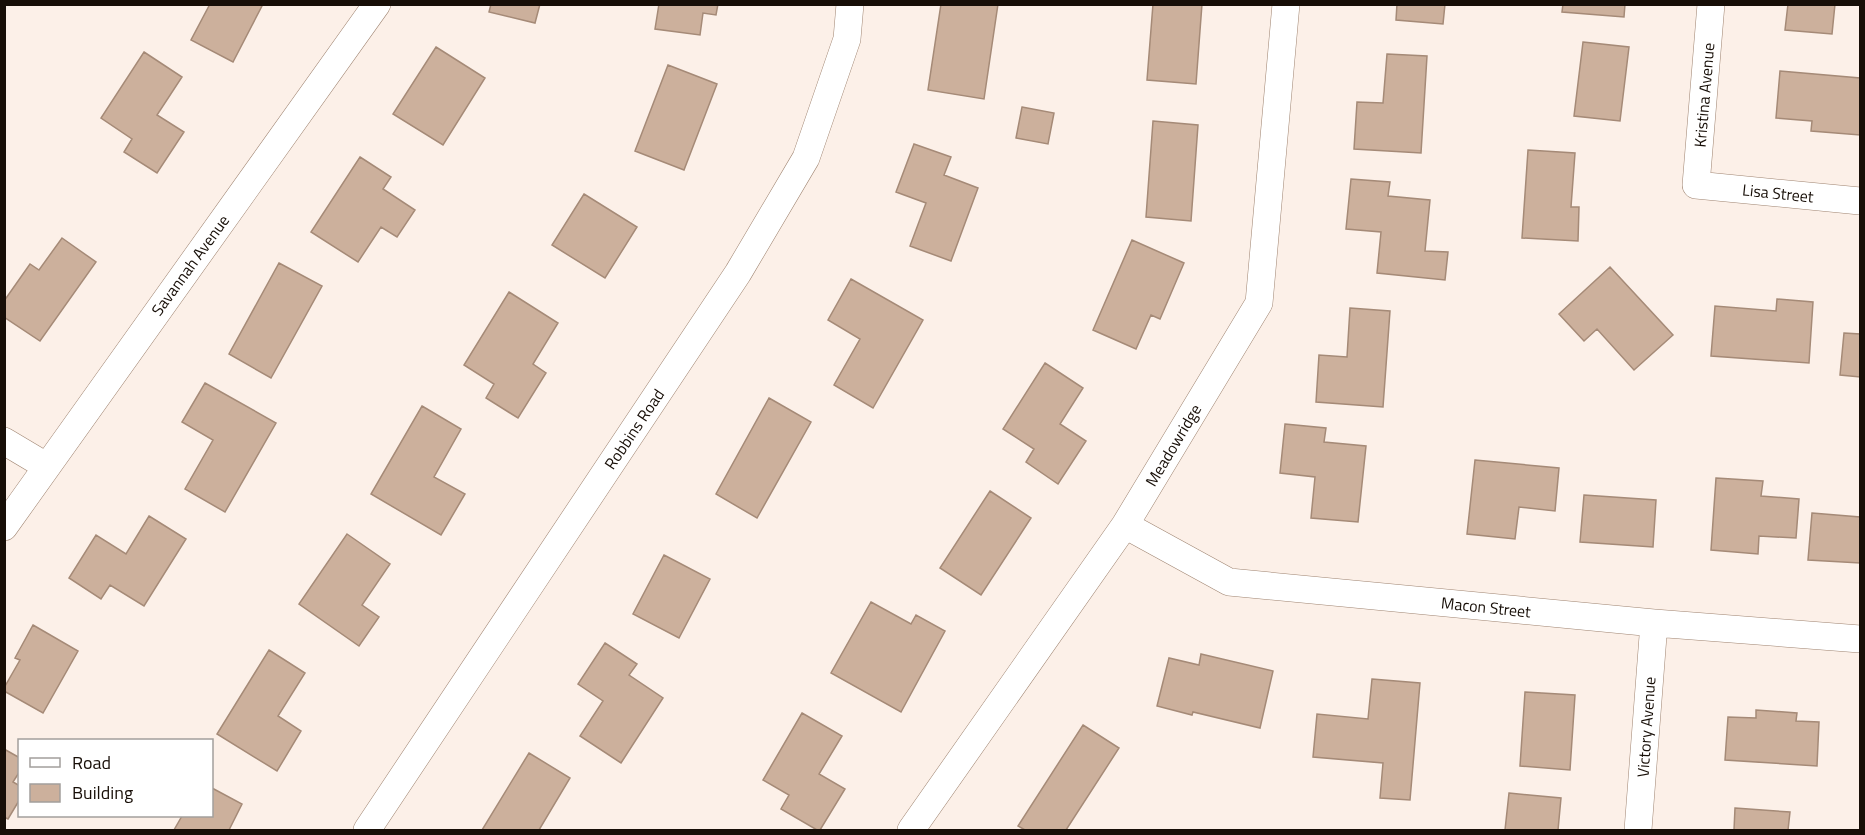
<svg xmlns="http://www.w3.org/2000/svg" width="1865" height="835" font-family="'Titillium Web',sans-serif">
  <style>
    .building { fill: #ccb09c; stroke: #a58a77; stroke-width: 1.5 }
    .lines { fill: none; stroke-linecap: round; stroke-linejoin: round }
    .street-casing { stroke: #9f8471; stroke-width: 28 }
    .street { stroke: #fff; stroke-width: 27 }
    .labels { text-anchor: middle; stroke-width: 4.5; stroke-linejoin: round; paint-order: stroke }
    .street-label { font-size: 16px; fill: #170e07; stroke: #fff }
  </style>
  <rect width="100%" height="100%" fill="#fcf0e8"/>
  <path class="building" d="M 210,4 L 263,4 L 233,62 L 191,40 Z
    M 491,4 L 540,4 L 535,23 L 489,12 Z
    M 659,4 L 718,4 L 716,15 L 703,13 L 700,35 L 655,29 Z
    M 941,4 L 998,4 L 984,99 L 928,90 Z
    M 1153,4 L 1202,4 L 1196,84 L 1147,80 Z
    M 1397,4 L 1445,4 L 1443,24 L 1396,20 Z
    M 1563,4 L 1625,4 L 1624,17 L 1562,12 Z
    M 1788,4 L 1835,4 L 1832,34 L 1785,30 Z
    M 1583,42 L 1629,47 L 1620,121 L 1574,116 Z
    M 436,47 L 485,78 L 443,145 L 393,114 Z
    M 144,52 L 182,77 L 157,115 L 184,132 L 157,173 L 124,152 L 132,139 L 101,118 Z
    M 1387,54 L 1427,56 L 1421,153 L 1354,149 L 1357,102 L 1383,103 Z
    M 668,65 L 717,84 L 684,170 L 635,151 Z
    M 1780,71 L 1860,78 L 1860,135 L 1811,131 L 1812,121 L 1776,118 Z
    M 1022,107 L 1054,113 L 1048,144 L 1016,138 Z
    M 1153,121 L 1198,125 L 1191,221 L 1146,217 Z
    M 914,144 L 951,157 L 944,175 L 978,188 L 951,261 L 910,246 L 926,203 L 896,192 Z
    M 1528,150 L 1575,153 L 1571,207 L 1579,207 L 1578,241 L 1522,238 Z
    M 360,157 L 391,177 L 383,189 L 415,210 L 397,237 L 381,227 L 358,262 L 311,232 Z
    M 1351,179 L 1390,182 L 1388,196 L 1430,200 L 1425,251 L 1448,252 L 1445,280 L 1377,273 L 1381,232 L 1346,229 Z
    M 584,194 L 637,227 L 605,278 L 552,245 Z
    M 62,238 L 96,262 L 40,341 L 4,317 L 4,301 L 30,264 L 39,270 Z
    M 1132,240 L 1184,263 L 1160,319 L 1151,315 L 1136,349 L 1093,330 Z
    M 279,263 L 322,286 L 271,378 L 229,354 Z
    M 1610,267 L 1673,335 L 1634,370 L 1597,329 L 1584,341 L 1559,314 Z
    M 851,279 L 923,320 L 873,408 L 834,385 L 860,339 L 828,320 Z
    M 509,292 L 558,323 L 533,364 L 546,373 L 518,418 L 486,398 L 494,384 L 464,365 Z
    M 1777,299 L 1813,302 L 1809,363 L 1711,356 L 1715,306 L 1776,311 Z
    M 1350,308 L 1390,311 L 1383,407 L 1316,402 L 1319,355 L 1347,357 Z
    M 1844,333 L 1860,334 L 1860,377 L 1840,375 Z
    M 1045,363 L 1083,388 L 1060,424 L 1086,441 L 1058,484 L 1026,462 L 1034,449 L 1003,429 Z
    M 205,383 L 276,423 L 225,512 L 185,489 L 213,440 L 182,422 Z
    M 769,398 L 811,422 L 757,518 L 716,494 Z
    M 422,406 L 461,429 L 434,477 L 465,494 L 441,535 L 371,494 Z
    M 1285,424 L 1326,428 L 1324,442 L 1366,446 L 1358,522 L 1311,518 L 1315,477 L 1280,473 Z
    M 1475,460 L 1559,468 L 1555,511 L 1519,507 L 1515,539 L 1467,534 Z
    M 1716,478 L 1763,481 L 1761,496 L 1799,499 L 1796,538 L 1759,536 L 1758,554 L 1711,550 Z
    M 990,491 L 1031,518 L 981,595 L 940,568 Z
    M 1584,495 L 1656,500 L 1653,547 L 1580,542 Z
    M 1812,513 L 1860,517 L 1860,563 L 1808,560 Z
    M 149,516 L 186,539 L 144,606 L 110,585 L 101,599 L 69,578 L 96,535 L 126,554 Z
    M 347,534 L 390,564 L 362,605 L 379,617 L 359,646 L 299,604 Z
    M 664,555 L 710,579 L 679,638 L 633,614 Z
    M 871,602 L 911,624 L 916,615 L 945,631 L 901,712 L 831,673 Z
    M 33,625 L 78,651 L 43,713 L 4,691 L 4,688 L 20,660 L 15,658 Z
    M 605,643 L 637,664 L 629,675 L 663,698 L 621,763 L 580,736 L 603,701 L 578,684 Z
    M 269,650 L 305,673 L 278,716 L 301,731 L 277,771 L 217,734 Z
    M 1201,654 L 1273,671 L 1260,728 L 1193,712 L 1192,715 L 1157,706 L 1169,658 L 1199,665 Z
    M 1372,679 L 1420,683 L 1410,800 L 1380,798 L 1383,763 L 1313,757 L 1317,714 L 1368,719 Z
    M 1525,692 L 1575,695 L 1570,770 L 1520,766 Z
    M 1756,710 L 1797,713 L 1796,721 L 1819,722 L 1817,766 L 1725,760 L 1728,717 L 1756,718 Z
    M 802,713 L 842,736 L 819,774 L 845,789 L 820,830 L 817,830 L 781,809 L 789,795 L 763,780 Z
    M 1083,725 L 1119,748 L 1066,830 L 1025,830 L 1018,826 Z
    M 4,749 L 20,758 L 20,771 L 13,782 L 20,786 L 20,799 L 8,819 L 4,817 Z
    M 529,753 L 570,778 L 539,830 L 482,830 Z
    M 212,788 L 242,804 L 229,830 L 174,830 L 182,816 L 212,816 Z
    M 1509,793 L 1561,798 L 1558,830 L 1505,830 Z
    M 1735,808 L 1790,812 L 1788,830 L 1734,830 Z"/>
  <g class="lines">
    <g class="street-casing">
      <path id="street" d="M 1711,4 L 1696,185 L 1860,201
        M 4,441 L 46,466
        M 1125,525 L 1229,582 L 1654,623 L 1860,639
        M 4,527 L 377,4
        M 367,830 L 738,273 L 806,158 L 847,39 L 850,4
        M 911,830 L 1125,525 L 1259,303 L 1286,4
        M 1638,830 L 1654,623"/>
    </g>
    <use href="#street" class="street"/>
  </g>
  <g class="labels">
    <g class="street-label">
      <text transform="translate(1704 95) rotate(-85)" y="6">Kristina Avenue</text>
      <text transform="translate(1778 193) rotate(6)" y="6">Lisa Street</text>
      <text transform="translate(190 265) rotate(-54)" y="6">Savannah Avenue</text>
      <text transform="translate(634 429) rotate(-56)" y="6">Robbins Road</text>
      <text transform="translate(1173 445) rotate(-59)" y="6">Meadowridge</text>
      <text transform="translate(1486 607) rotate(6)" y="6">Macon Street</text>
      <text transform="translate(1646 727) rotate(-86)" y="6">Victory Avenue</text>
    </g>
  </g>
  <rect width="1865" height="835" fill="none" stroke="#170e07" stroke-width="12"/>
  <rect x="18" y="739" width="195" height="78" fill="#ffffff" stroke="#a29f9c" stroke-width="1.5"/>
  <rect x="30" y="758" width="30" height="9" fill="#ffffff" stroke="#a29f9c" stroke-width="1.5"/>
  <text x="72" y="769" font-size="18" fill="#170e07">Road</text>
  <rect x="30" y="784" width="30" height="18" fill="#ccb09c" stroke="#a29f9c" stroke-width="1.5"/>
  <text x="72" y="799" font-size="18" fill="#170e07">Building</text>
</svg>
